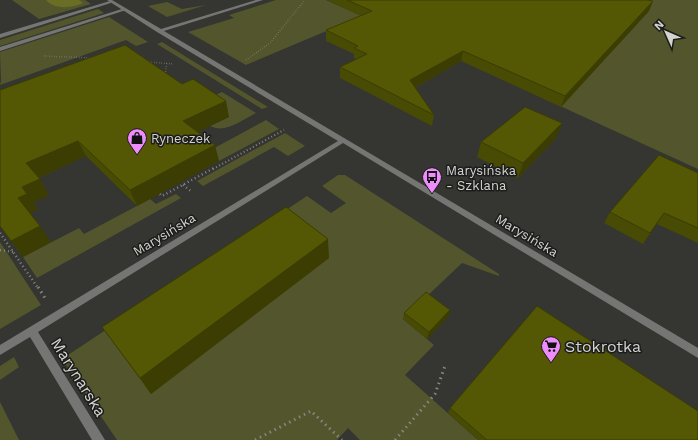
<svg xmlns="http://www.w3.org/2000/svg" width="698" height="440" font-family="'Work Sans',sans-serif">
  <style>
    .green { fill: #53562c }
    .forest { fill: #6a6e25 }
    .lines { fill: none; stroke-linecap: round; stroke-linejoin: round }
    .path-far3 { stroke: #868683; stroke-width: 1.5; stroke-dasharray: 0.5 2; stroke-linecap: butt }
    .path-far2 { stroke: #868683; stroke-width: 2; stroke-dasharray: 1 2.5; stroke-linecap: butt }
    .path-far1 { stroke: #868683; stroke-width: 2.5; stroke-dasharray: 1 3; stroke-linecap: butt }
    .path { stroke: #868683; stroke-width: 3; stroke-dasharray: 1.5 4; stroke-linecap: butt }
    .lane { fill: #757573; fill-rule: evenodd }
    .street { fill: #757573; fill-rule: evenodd }
    .wall { fill: #484b03 }
    .shaded-wall { fill: #3b3d03 }
    .building { fill: #545704; stroke: #3b3d03 }
    .labels { text-anchor: middle; stroke-width: 3; stroke-linejoin: round; paint-order: stroke }
    .poi-label { font-size: 13px; fill: #d3d3d0; stroke: #1c1c1b; text-anchor: start }
    .street-label { font-size: 13px; fill: #d3d3d0; stroke: #1c1c1b }
    .near-poi-label { font-size: 16px; fill: #d3d3d0; stroke: #1c1c1b; text-anchor: start }
    .near-street-label { font-size: 16px; fill: #d3d3d0; stroke: #1c1c1b }
  </style>
  <rect width="100%" height="100%" fill="#353531"/>
  <path class="green" d="M 12,0 L 85,0 L 91,4 L 39,19 Z
    M 276,0 L 326,0 L 362,16 L 246,65 L 188,32 L 234,18 L 229,15 Z
    M 542,0 L 698,0 L 698,169 L 560,106 L 637,24 Z
    M 167,2 L 182,9 L 206,5 L 167,17 L 148,6 Z
    M 98,9 L 104,13 L 0,46 L 0,40 Z
    M 109,17 L 148,42 L 136,46 L 126,40 L 0,85 L 1,81 L 0,52 Z
    M 162,42 L 268,107 L 262,109 L 157,44 Z
    M 222,92 L 256,113 C 242,120 225,134 210,126 L 229,117 L 205,100 Z
    M 266,120 L 279,129 L 219,161 L 207,152 Z
    M 285,133 L 305,146 L 288,156 L 274,147 L 203,186 L 197,181 Z
    M 338,175 L 345,175 L 499,274 L 499,276 L 462,263 L 403,319 L 434,345 L 405,375 L 478,440 L 360,440 L 348,428 L 337,440 L 117,440 L 62,359 L 307,196 L 331,213 L 346,203 L 322,186 Z
    M 176,194 L 181,198 L 37,278 L 23,257 L 79,228 L 84,234 L 150,199 L 156,204 Z
    M 0,242 L 41,305 L 0,329 Z
    M 14,357 L 19,367 L 0,380 L 0,366 Z
    M 0,402 L 19,440 L 0,440 Z"/>
  <path class="forest" d="M 46,0 L 79,0 L 83,3 C 73,8 54,10 46,0 Z"/>
  <g class="lines">
    <path class="path-far3" d="M 44,56 L 93,58
      M 246,60 L 270,43 L 305,0
      M 149,62 L 174,64
      M 165,74 L 167,63"/>
    <path class="path-far2" d="M 213,169 L 284,130"/>
    <path class="path-far1" d="M 183,185 L 192,192
      M 160,194 L 162,196 L 214,168
      M 0,233 L 38,288
      M 0,250 L 13,252"/>
    <path class="path" d="M 38,287 L 45,298
      M 255,440 L 311,411 L 342,440
      M 395,440 L 435,394 L 445,366"/>
    <path class="lane" d="M 110,1 L 114,2 L 0,38 L 0,34 Z
      M 122,9 L 126,10 L 0,51 L 0,47 Z"/>
    <path class="street" d="M 107,0 L 112,0 L 161,29 L 256,0 L 263,0 L 164,31 L 698,348 L 698,358 L 343,143 L 38,332 L 105,440 L 92,440 L 30,337 L 0,355 L 0,345 L 338,141 L 157,32 Z"/>
  </g>
  <path class="wall" d="M 327,0 L 647,0 L 649,11 L 561,107 L 461,61 L 415,88 L 434,115 L 432,126 L 340,78 L 340,67 L 356,59 L 354,58 L 354,54 L 326,41 L 326,30 L 361,16 Z
    M 0,90 L 229,117 L 197,132 L 219,161 L 137,206 L 86,156 L 39,178 L 49,195 L 33,203 L 38,209 L 30,213 L 51,242 L 23,257 L 11,241 Z
    M 562,123 L 556,138 L 518,178 L 477,157 L 481,142 Z
    M 698,173 L 698,243 L 657,224 L 643,244 L 604,223 L 610,212 Z
    M 329,258 L 151,394 L 102,327 Z
    M 450,310 L 449,316 L 427,339 L 403,319 L 404,313 Z
    M 450,408 L 698,440 L 478,440 L 448,413 Z"/>
  <path class="shaded-wall" d="M 653,1 L 649,11 L 561,107 L 565,96 Z
    M 463,51 L 461,61 L 409,91 L 410,80 Z
    M 226,101 L 229,117 L 187,137 L 183,121 Z
    M 562,123 L 556,138 L 518,178 L 523,163 Z
    M 78,141 L 86,156 L 36,179 L 26,163 Z
    M 215,145 L 219,161 L 137,206 L 130,190 Z
    M 40,179 L 49,195 L 33,203 L 38,209 L 29,214 L 18,198 L 22,187 Z
    M 664,213 L 657,224 L 643,244 L 650,233 Z
    M 40,226 L 51,242 L 23,257 L 11,241 Z
    M 328,239 L 329,258 L 151,394 L 140,378 Z
    M 450,310 L 449,316 L 427,339 L 429,332 Z"/>
  <path class="building" d="M 347,0 L 647,0 L 653,1 L 565,96 L 463,51 L 410,80 L 434,115 L 340,67 L 367,54 L 354,48 L 358,46 L 326,30 L 372,11 Z
    M 125,45 L 182,84 L 193,79 L 226,101 L 183,121 L 215,145 L 130,190 L 78,141 L 26,163 L 40,179 L 22,187 L 27,194 L 18,198 L 40,226 L 11,241 L 0,226 L 0,90 Z
    M 525,107 L 562,123 L 523,163 L 481,142 Z
    M 659,155 L 698,173 L 698,228 L 664,213 L 650,233 L 610,212 Z
    M 286,207 L 328,239 L 140,378 L 102,327 Z
    M 426,292 L 450,310 L 429,332 L 404,313 Z
    M 537,306 L 698,411 L 698,440 L 487,440 L 450,408 Z"/>
  <defs>
    <g id="shop-pin" transform="scale(1)"><path d="M0 17L-7.5 6A9.5 9.5 0 1 1 7.5 6Z" fill="#ed8cfa" stroke="#1c1c1b"/><path d="M-5-2.5h2.3a2.7 3.5 0 0 1 5.4 0H5L5.5 6h-11ZM-1.5-2.5h3a1.5 2.3 0 0 0-3 0Z" fill="#111"/></g>
    <g id="bus-pin" transform="scale(1)"><path d="M0 17L-7.5 6A9.5 9.5 0 1 1 7.5 6Z" fill="#ed8cfa" stroke="#1c1c1b"/><path d="M-5-6H5V4H4V6H2V4H-2V6H-4V4H-5ZM-3.5-4V0h7V-4ZM-3.5 1.2v1.5H-2V1.2ZM2 1.2v1.5H3.5V1.2Z" fill="#111"/></g>
    <g id="supermarket-pin" transform="scale(1)"><path d="M0 17L-7.5 6A9.5 9.5 0 1 1 7.5 6Z" fill="#ed8cfa" stroke="#1c1c1b"/><path d="M-6-5.5h2.5l.6 2H6L4.5 2H-2.5L-4.4-4H-6ZM-1.5 3.2a1.3 1.3 0 1 0 .1 0ZM3 3.2a1.3 1.3 0 1 0 .1 0Z" fill="#111"/></g>
  </defs>
  <g fill-rule="evenodd">
    <use href="#shop-pin" x="137" y="138"/>
    <use href="#bus-pin" x="432" y="177"/>
    <use href="#supermarket-pin" x="551" y="346"/>
  </g>
  <g class="labels">
    <g class="poi-label">
      <text x="151" y="143">Ryneczek</text>
      <text x="446" y="175">Marysińska<tspan x="446" dy="15">- Szklana</tspan></text>
    </g>
    <g class="street-label">
      <text transform="translate(164 234) rotate(-31)" y="5">Marysińska</text>
      <text transform="translate(527 235) rotate(31)" y="5">Marysińska</text>
    </g>
    <g class="near-poi-label">
      <text x="565" y="352">Stokrotka</text>
    </g>
    <g class="near-street-label">
      <text transform="translate(79 377) rotate(58)" y="6">Marynarska</text>
    </g>
  </g>
  <g transform="translate(666 32) rotate(315)" stroke="#1c1c1b" stroke-width="3" paint-order="stroke">
  <path d="M0-3L7 15L0 10L-7 15Z" fill="#d3d3d0"/>
  <text y="-6" font-size="11" font-weight="bold" text-anchor="middle" fill="#d3d3d0">N</text>
  </g>
</svg>
